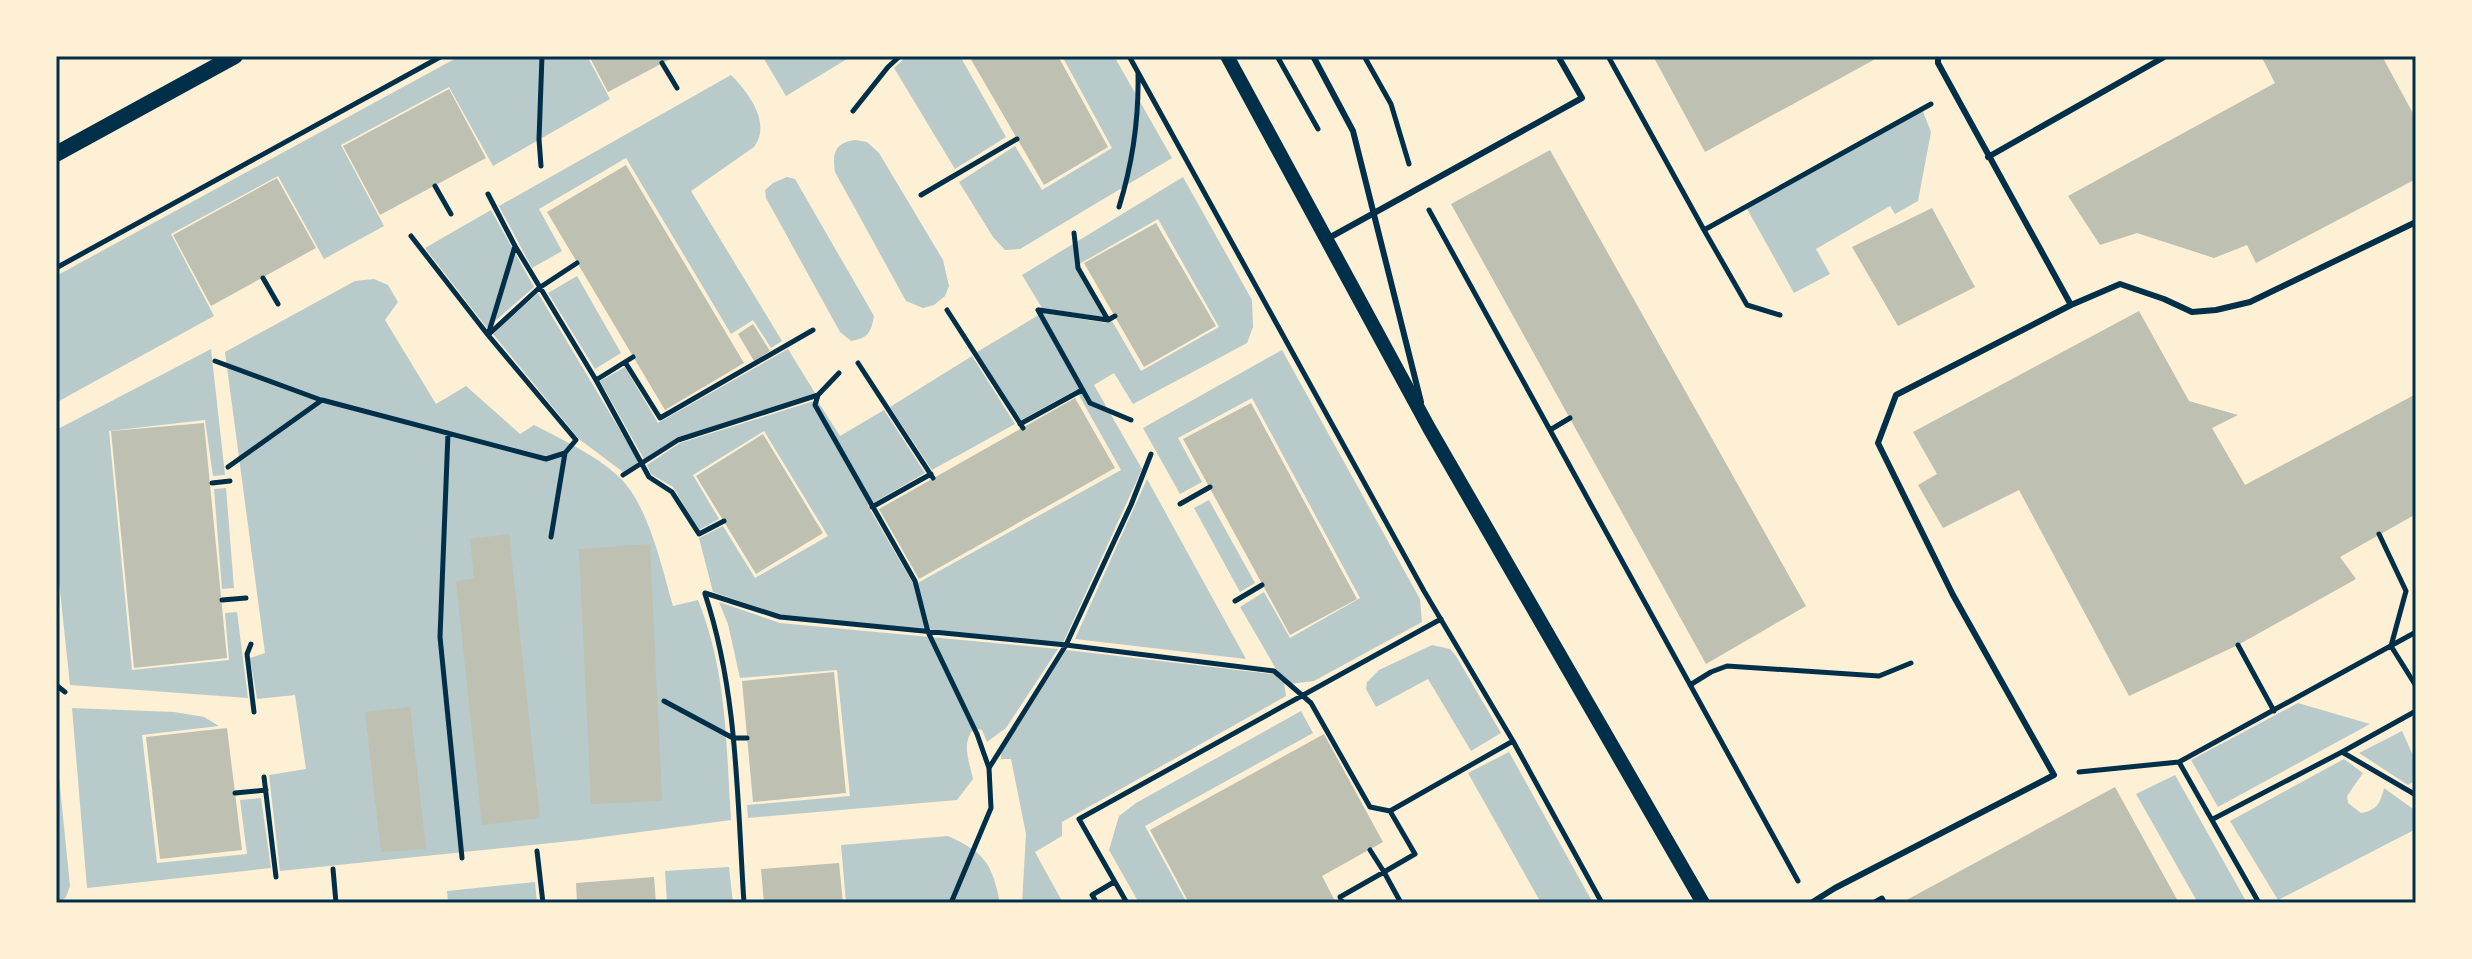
<svg xmlns="http://www.w3.org/2000/svg" width="2472" height="959" font-family="Overpass,sans-serif">
  <style>
    .green { fill: #b9caca }
    .building { fill: #bec0b2 }
    .lines { fill: none; stroke-linecap: round; stroke-linejoin: round }
    .path { stroke: #003049; stroke-width: 5 }
    .service { stroke: #003049; stroke-width: 6 }
    .tertiary { stroke: #003049; stroke-width: 14 }
    .secondary { stroke: #003049; stroke-width: 16 }
    .neatline { fill: none; stroke: #003049; stroke-width: 3 }
  </style>
  <rect width="100%" height="100%" fill="#fdf0d5"/>
  <path class="green" d="M 460,56 L 587,56 L 610,99 L 493,166 L 449,87 L 341,145 L 384,226 L 324,259 L 278,176 L 171,234 L 214,316 L 59,401 L 56,386 L 56,276 Z
    M 770,56 L 852,56 L 786,96 L 764,59 Z
    M 907,56 L 960,56 L 1006,137 L 955,169 L 894,68 Z
    M 1062,56 L 1114,56 L 1172,158 L 1020,249 L 1005,250 L 993,237 L 959,182 L 1015,146 L 1042,190 L 1112,148 Z
    M 731,75 C 748,92 772,123 754,147 L 691,191 L 782,341 L 771,348 L 753,320 L 731,334 L 626,158 L 539,209 L 562,251 L 532,268 L 499,206 Z
    M 1922,109 L 1931,132 L 1918,201 L 1895,214 L 1890,206 L 1816,249 L 1830,274 L 1794,293 L 1746,207 Z
    M 855,140 L 867,142 L 879,153 L 943,260 L 949,286 L 945,296 L 934,305 L 923,308 L 906,301 L 835,172 C 832,153 835,143 855,140 Z
    M 787,177 L 795,179 L 874,316 C 871,333 868,338 851,341 L 840,332 L 766,198 L 765,190 L 773,183 Z
    M 1183,177 L 1252,300 L 1253,327 L 1247,343 L 1133,404 L 1114,373 L 1094,385 L 1142,469 L 1063,643 L 781,615 L 713,592 L 699,538 L 723,526 L 755,578 L 828,536 L 764,431 L 693,475 L 719,519 L 699,530 L 673,487 L 651,474 L 647,465 L 680,443 L 817,400 L 840,436 L 884,410 L 925,473 L 868,506 L 914,585 L 1121,470 L 1076,390 L 1021,420 L 977,352 L 1042,313 L 1107,323 L 1112,321 L 1141,371 L 1219,327 L 1158,219 L 1081,263 L 1076,269 L 1103,317 L 1042,308 L 1022,275 Z
    M 491,210 L 534,287 L 487,328 L 425,248 Z
    M 577,276 L 621,353 L 595,369 L 548,293 Z
    M 374,279 L 388,285 L 398,302 L 385,320 L 436,404 L 466,386 L 520,434 L 534,425 C 563,440 594,454 618,476 C 648,503 662,568 673,606 L 698,600 C 727,672 726,743 731,820 L 580,840 L 280,871 L 269,775 L 306,769 L 295,695 L 257,699 L 250,658 L 265,653 L 225,352 L 355,281 Z
    M 538,293 L 639,462 L 623,472 L 579,439 L 493,334 Z
    M 211,349 L 225,475 L 213,476 L 205,420 L 109,431 L 132,670 L 229,660 L 225,613 L 237,612 L 248,698 L 70,685 L 56,553 L 56,430 Z
    M 788,349 L 815,393 L 677,438 L 644,459 L 600,381 L 625,367 L 658,423 Z
    M 1282,350 L 1420,599 L 1422,622 L 1314,681 L 1290,684 L 1276,669 L 1240,607 L 1264,592 L 1290,638 L 1360,598 L 1252,398 L 1178,438 L 1202,482 L 1180,494 L 1143,428 Z
    M 972,356 L 1015,424 L 932,470 L 890,407 Z
    M 1147,479 L 1246,659 L 1075,639 Z
    M 226,488 L 234,588 L 222,589 L 214,489 Z
    M 1209,500 L 1255,583 L 1240,592 L 1194,508 Z
    M 719,602 L 780,623 L 1058,649 L 1006,728 L 987,742 L 982,730 L 974,728 C 961,744 969,760 973,779 L 957,800 L 748,818 L 747,805 L 850,796 L 837,670 L 740,678 L 728,624 Z
    M 1432,645 L 1450,649 L 1456,656 L 1501,733 L 1471,751 L 1428,679 L 1376,707 L 1366,689 L 1367,682 L 1379,670 Z
    M 1066,650 L 1273,674 L 1284,683 L 1286,696 L 1062,822 L 1062,836 L 1035,852 L 1063,903 L 1022,903 L 1026,834 L 1011,759 L 1001,759 L 1001,753 Z
    M 2298,703 L 2370,724 L 2218,807 L 2191,760 Z
    M 72,708 L 174,712 L 204,717 L 219,726 L 142,735 L 157,863 L 247,854 L 240,800 L 261,798 L 271,868 L 87,888 Z
    M 1301,711 L 1313,733 L 1145,826 L 1187,903 L 1139,903 L 1109,850 L 1119,816 L 1136,803 Z
    M 2402,731 L 2416,762 L 2416,780 L 2408,785 L 2359,753 Z
    M 56,747 L 70,886 L 66,897 L 60,903 L 56,903 Z
    M 1509,752 L 1593,903 L 1541,903 L 1468,773 Z
    M 2344,759 L 2363,773 L 2347,796 L 2348,803 L 2361,813 C 2377,810 2380,804 2384,788 L 2416,811 L 2416,829 L 2278,900 L 2230,821 Z
    M 2175,775 L 2247,903 L 2198,903 L 2136,794 Z
    M 948,836 C 985,853 992,863 1000,903 L 846,903 L 841,845 Z
    M 729,867 L 733,903 L 667,903 L 665,871 Z
    M 535,882 L 537,903 L 448,903 L 447,891 Z"/>
  <path class="building" d="M 589,56 L 676,56 L 608,92 Z
    M 969,56 L 1058,56 L 1108,147 L 1044,185 Z
    M 1653,56 L 1881,56 L 1705,152 Z
    M 2261,56 L 2382,56 L 2416,119 L 2416,179 L 2256,263 L 2247,245 L 2214,258 L 2137,233 L 2100,245 L 2068,196 L 2275,83 Z
    M 449,89 L 486,158 L 380,215 L 343,146 Z
    M 1550,150 L 1806,606 L 1706,664 L 1451,204 Z
    M 626,165 L 744,363 L 665,410 L 547,212 Z
    M 277,178 L 316,248 L 211,306 L 173,235 Z
    M 1932,208 L 1975,287 L 1898,326 L 1852,247 Z
    M 1156,223 L 1216,326 L 1144,367 L 1084,263 Z
    M 2139,311 L 2189,401 L 2238,415 L 2212,428 L 2245,485 L 2416,394 L 2416,514 L 2340,557 L 2356,579 L 2238,645 L 2129,696 L 2019,490 L 1943,528 L 1918,485 L 1937,474 L 1913,432 Z
    M 753,324 L 770,351 L 754,361 L 738,334 Z
    M 1075,398 L 1115,468 L 919,579 L 879,509 Z
    M 1251,403 L 1357,599 L 1290,635 L 1183,439 Z
    M 204,423 L 227,658 L 134,668 L 111,431 Z
    M 763,434 L 823,533 L 756,574 L 696,476 Z
    M 509,534 L 540,818 L 482,825 L 456,581 L 474,578 L 470,539 Z
    M 650,544 L 662,801 L 591,804 L 579,549 Z
    M 834,672 L 846,793 L 753,802 L 742,681 Z
    M 410,707 L 426,849 L 381,852 L 365,712 Z
    M 227,728 L 242,850 L 160,859 L 146,737 Z
    M 1324,734 L 1383,842 L 1322,876 L 1336,903 L 1189,903 L 1150,830 Z
    M 2115,787 L 2179,903 L 1901,903 Z
    M 839,863 L 843,903 L 764,903 L 761,869 Z
    M 654,877 L 656,903 L 577,903 L 576,883 Z"/>
  <g class="lines">
    <path class="path" d="M 1129,56 L 1424,591 L 1513,741 L 1602,903
      M 1277,56 L 1318,129
      M 1364,56 L 1391,104 L 1409,164
      M 1608,56 L 1704,230 L 1931,104
      M 662,63 L 677,88
      M 853,111 L 888,67 L 900,56
      M 541,166 L 539,139 L 542,56
      M 435,186 L 451,214
      M 488,194 L 515,246 L 596,380 L 649,477 L 672,492 L 699,534 L 724,521
      M 921,195 L 1017,139
      M 1119,207 C 1133,162 1139,120 1138,73
      M 1429,210 L 1798,881
      M 1704,230 L 1747,305 L 1780,315
      M 1074,233 L 1078,268 L 1108,320
      M 411,236 L 488,335 L 539,288 L 577,263
      M 56,268 L 442,56
      M 263,278 L 278,304
      M 947,310 L 1023,428
      M 1038,310 L 1090,403 L 1131,420
      M 1039,310 L 1108,320 L 1115,316
      M 215,361 L 321,400
      M 625,362 L 660,418 L 813,330
      M 858,363 L 933,478
      M 596,380 L 633,357
      M 818,395 L 815,405 L 915,581 L 928,632 L 977,734 L 989,768
      M 1020,424 L 1082,390
      M 1550,430 L 1570,418
      M 448,433 L 440,637 L 462,858
      M 228,467 L 322,400 L 546,459 L 565,453 L 576,440 L 488,335 L 515,246
      M 623,475 L 678,440 L 818,395 L 839,373
      M 212,483 L 230,481
      M 1180,504 L 1210,487
      M 872,507 L 931,474
      M 2379,534 L 2406,591 L 2391,646 L 2416,686
      M 551,537 L 565,453
      M 705,593 L 780,617 L 1066,645 L 1274,671 L 1311,703 L 1370,807 L 1390,811 L 1415,854 L 1384,872 L 1370,850
      M 705,594 C 738,693 737,799 744,903
      M 222,600 L 246,598
      M 1235,601 L 1262,585
      M 251,644 L 247,654 L 254,712
      M 2238,645 L 2274,711
      M 56,685 L 65,692
      M 1690,685 L 1711,672 L 1727,666 L 1879,676 L 1911,663
      M 664,701 L 733,738 L 747,738
      M 2416,711 L 2342,752 L 2416,795
      M 2179,762 L 2259,903
      M 2079,772 L 2179,762 L 2416,632
      M 264,777 L 276,877
      M 235,793 L 266,790
      M 1390,811 L 1513,741
      M 2213,819 L 2342,752
      M 537,851 L 543,903
      M 333,869 L 336,903
      M 951,903 L 991,808 L 989,768 L 1066,645 L 1131,505 L 1151,454
      M 1097,903 L 1092,895 L 1114,882
      M 1127,903 L 1079,819 L 1441,619
      M 1343,903 L 1340,897 L 1384,872 L 1401,903
      M 1873,903 L 1882,898 L 1885,903"/>
    <path class="service" d="M 1313,56 L 1353,131 L 1421,402
      M 1938,56 L 1938,63 L 2071,305
      M 2414,56 L 2416,60
      M 1988,157 L 2166,56
      M 1327,239 L 1582,98 L 1558,56
      M 1811,903 L 1835,888 L 2054,775 L 1953,595 L 1878,443 L 1896,395 L 2071,305 L 2120,284 L 2164,299 L 2192,312 L 2216,310 L 2250,302 L 2416,222"/>
    <path class="tertiary" d="M 1227,56 L 1429,428 L 1703,903"/>
    <path class="secondary" d="M 56,154 L 235,56"/>
  </g>
  <rect width="2472" height="959" fill="none" stroke="#fdf0d5" stroke-width="116"/>
  <rect x="58" y="58" width="2356" height="843" class="neatline"/>
</svg>
